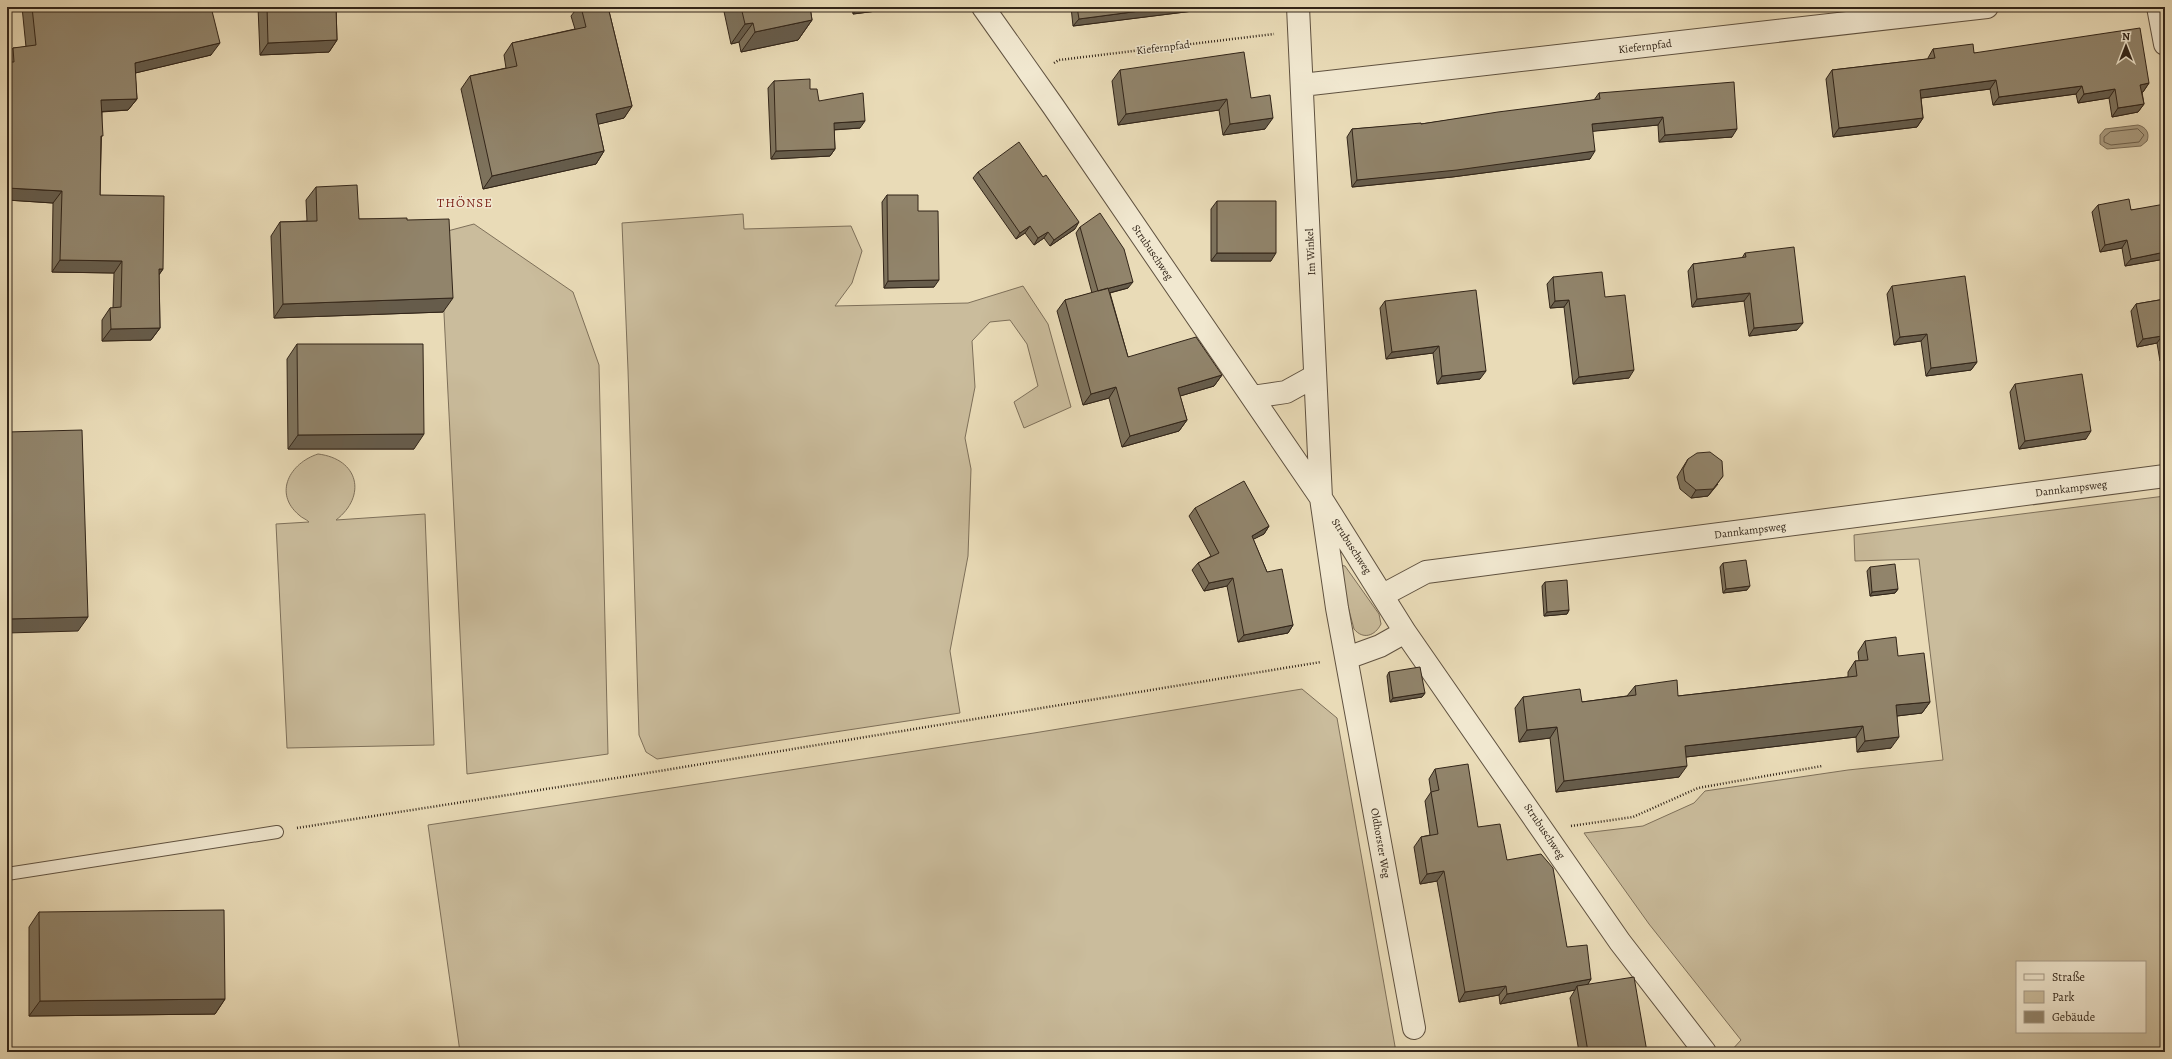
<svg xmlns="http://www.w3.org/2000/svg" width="2172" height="1059" font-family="Alegreya,serif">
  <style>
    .green { fill: #cabc9c; stroke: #7e705a; fill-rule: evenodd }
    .water { fill: #ab9d81; stroke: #7b6d57 }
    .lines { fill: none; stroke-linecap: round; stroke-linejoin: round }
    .shore { stroke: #6e614d; stroke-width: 1 }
    .lane-casing { stroke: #605240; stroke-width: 14 }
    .street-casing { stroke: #605240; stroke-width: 24 }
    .path { stroke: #322519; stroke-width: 2.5; stroke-dasharray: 1 2; stroke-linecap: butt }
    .lane { stroke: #f1e8d0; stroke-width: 12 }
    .street { stroke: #f1e8d0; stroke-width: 22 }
    .wall { fill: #7d725c; stroke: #322519 }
    .shaded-wall { fill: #665c4b; stroke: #322519 }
    .building { fill: #91846b; stroke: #322519 }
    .labels { text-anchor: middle; stroke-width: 3; stroke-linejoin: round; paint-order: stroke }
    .street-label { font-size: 11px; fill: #322519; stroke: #f1e8d0 }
    .quarter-label { font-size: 13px; letter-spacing: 1px; fill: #7a1f14; stroke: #f1e8d0 }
  </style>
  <rect width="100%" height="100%" fill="#e9dbb7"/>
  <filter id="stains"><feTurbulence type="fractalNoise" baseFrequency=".005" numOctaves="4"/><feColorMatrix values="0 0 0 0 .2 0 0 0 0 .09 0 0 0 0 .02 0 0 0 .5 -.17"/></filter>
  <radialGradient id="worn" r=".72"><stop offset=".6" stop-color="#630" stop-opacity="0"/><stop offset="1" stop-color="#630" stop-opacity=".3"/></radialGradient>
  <path class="green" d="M 743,214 L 744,229 L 851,226 L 862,251 L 852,283 L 835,306 L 968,303 L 1023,286 L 1048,324 L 1071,407 L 1024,428 L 1014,402 L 1038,386 L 1027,344 L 1010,320 L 990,322 L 972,341 L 975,387 L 965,438 L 971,469 L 968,556 L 950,651 L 960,713 L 657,759 L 646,752 L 639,735 L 628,370 L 622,223 Z
    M 474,224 L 573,292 L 599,365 L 608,754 L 467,774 L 440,233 Z
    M 318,454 C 359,459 367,496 336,520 L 425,514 L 434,745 L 287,748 L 276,524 L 309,522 C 306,519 302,518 299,515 C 273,493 290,463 318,454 Z
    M 2165,496 L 2165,1052 L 1730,1052 L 1741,1040 L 1649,924 L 1584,833 L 1643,826 L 1694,803 L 1705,791 L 1848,770 L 1943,760 L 1919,559 L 1855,561 L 1854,535 ZM 2017,962 L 2145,962 L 2145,1032 L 2017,1032 Z
    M 1340,565 L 1345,566 L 1379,614 L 1381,624 C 1375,636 1363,640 1354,629 L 1338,569 Z
    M 1302,689 L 1337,718 L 1396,1052 L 460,1052 L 428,825 L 1034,733 Z"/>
  <path class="water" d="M 2138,125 C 2146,127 2150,133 2147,141 L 2141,146 L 2107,149 L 2100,144 L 2100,135 L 2105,129 Z"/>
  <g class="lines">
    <path class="shore" d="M 2138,129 L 2144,135 L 2139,142 L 2111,145 L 2104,142 L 2104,137 L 2110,132 Z"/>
    <g class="lane-casing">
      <path id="lane" d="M 7,874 L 277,832"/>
    </g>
    <g class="street-casing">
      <path id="street" d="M 983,7 L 1053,106 L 1321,498 L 1337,608 L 1414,1028
        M 1298,7 L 1321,498 L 1405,632 L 1620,942 L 1705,1052
        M 2158,7 L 2165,44
        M 1302,85 L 1987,7
        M 1252,397 L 1286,392 L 1315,376
        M 1383,595 L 1426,572 L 2165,476
        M 1347,658 L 1380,646 L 1405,632"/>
    </g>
    <path class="path" d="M 1054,63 L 1059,60 L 1274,34
      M 1571,826 L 1633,817 L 1698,788 L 1822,766
      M 297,828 L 629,776 L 1321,662"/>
    <use href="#lane" class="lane"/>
    <use href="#street" class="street"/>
  </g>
  <path class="wall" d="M 22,7 L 211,7 L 211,55 L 135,73 L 137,99 L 128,110 L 102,112 L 100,195 L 163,269 L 159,275 L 160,328 L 151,340 L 102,341 L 102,320 L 110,308 L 113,308 L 114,273 L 52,272 L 53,203 L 7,200 L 7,57 L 13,48 L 26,47 Z
    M 258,7 L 336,7 L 337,40 L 329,52 L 260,55 Z
    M 578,7 L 608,7 L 632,106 L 624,118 L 598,124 L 604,151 L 596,164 L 483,189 L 461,89 L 470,76 L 506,68 L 504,55 L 512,43 L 575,29 L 571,16 Z
    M 723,7 L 810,7 L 812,20 L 798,40 L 741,52 L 739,42 L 731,44 Z
    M 852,7 L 901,7 L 900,8 L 853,14 Z
    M 1071,7 L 1225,7 L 1073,26 Z
    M 1338,7 L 1376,7 L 1338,11 Z
    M 1933,49 L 1974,53 L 2149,83 L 2143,92 L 2142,92 L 2144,104 L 2138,112 L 2112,117 L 2109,98 L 2078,103 L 2076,94 L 1993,105 L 1990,89 L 1921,98 L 1923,118 L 1917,127 L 1833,137 L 1826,79 L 1832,70 L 1928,59 L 1928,58 Z
    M 1120,70 L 1251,98 L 1265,129 L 1223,135 L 1219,110 L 1118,125 L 1112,81 Z
    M 774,81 L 810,89 L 819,101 L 860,128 L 834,130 L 835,149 L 830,156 L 771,159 L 768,88 Z
    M 1599,93 L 1732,137 L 1659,142 L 1658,125 L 1592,131 L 1590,159 L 1452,177 L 1352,187 L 1347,137 L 1352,129 L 1421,124 L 1594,100 Z
    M 978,172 L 1075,229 L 1050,246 L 1044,238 L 1034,245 L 1025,233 L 1016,239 L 973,178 Z
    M 316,187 L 359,219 L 407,220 L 443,312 L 274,318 L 271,236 L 280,222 L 307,221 L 306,200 Z
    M 887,195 L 918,211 L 934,287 L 884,288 L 882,202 Z
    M 1217,201 L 1271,261 L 1211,261 L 1211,209 Z
    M 2098,205 L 2131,210 L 2165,206 L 2165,259 L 2125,266 L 2122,248 L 2100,252 L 2092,212 Z
    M 1080,227 L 1128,288 L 1110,293 L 1128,357 L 1222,375 L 1214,386 L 1180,396 L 1187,420 L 1179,431 L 1122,447 L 1109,398 L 1083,405 L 1057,311 L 1065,300 L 1092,293 L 1076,233 Z
    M 1745,253 L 1797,330 L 1749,336 L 1744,301 L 1692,307 L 1688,271 L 1693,264 L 1742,258 Z
    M 1553,277 L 1605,297 L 1629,378 L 1573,384 L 1564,307 L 1550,308 L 1547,284 Z
    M 1892,286 L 1977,362 L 1971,370 L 1926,376 L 1921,341 L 1894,345 L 1887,294 Z
    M 2165,299 L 2165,360 L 2160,361 L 2157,343 L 2137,347 L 2131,311 L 2136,304 Z
    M 1385,301 L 1480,379 L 1437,384 L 1433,353 L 1386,359 L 1380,308 Z
    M 297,344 L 414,449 L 288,449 L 287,359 Z
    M 2015,384 L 2086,439 L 2019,449 L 2010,392 Z
    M 1688,459 L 1718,484 L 1708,496 L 1691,498 L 1680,489 L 1677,477 L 1683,467 Z
    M 1195,508 L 1269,526 L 1264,534 L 1253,539 L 1267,572 L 1293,625 L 1288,633 L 1238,642 L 1227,586 L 1204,591 L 1192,570 L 1198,563 L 1211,556 L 1189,516 Z
    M 1723,563 L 1747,590 L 1723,593 L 1720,567 Z
    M 1870,567 L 1898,589 L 1895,593 L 1870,596 L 1867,571 Z
    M 1545,582 L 1569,610 L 1567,614 L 1544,616 L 1542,586 Z
    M 1865,641 L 1898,656 L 1930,702 L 1922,713 L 1897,716 L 1891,748 L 1857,752 L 1856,737 L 1686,757 L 1679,777 L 1556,792 L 1550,738 L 1519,742 L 1515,708 L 1523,697 L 1582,702 L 1627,696 L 1635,686 L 1678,696 L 1848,677 L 1848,672 L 1855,661 L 1859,661 L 1858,652 Z
    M 1389,672 L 1425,693 L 1422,697 L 1390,702 L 1387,676 Z
    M 1435,769 L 1478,827 L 1507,860 L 1567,947 L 1591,979 L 1587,985 L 1647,1052 L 1579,1052 L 1570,998 L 1575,990 L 1500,1004 L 1499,995 L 1459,1002 L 1437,881 L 1420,884 L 1414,847 L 1421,837 L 1430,835 L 1425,801 L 1431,792 L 1429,779 Z
    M 39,912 L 225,999 L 215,1014 L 29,1016 L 29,927 Z"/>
  <path class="shaded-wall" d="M 858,7 L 901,7 L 900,8 L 853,14 Z
    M 1170,7 L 1225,7 L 1073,26 L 1079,19 Z
    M 1342,7 L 1376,7 L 1338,11 Z
    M 812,20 L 798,40 L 741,52 L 755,32 Z
    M 753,23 L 739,42 L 731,44 L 745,24 Z
    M 337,40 L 329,52 L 260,55 L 268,43 Z
    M 220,43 L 211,55 L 127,75 L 135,63 Z
    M 1996,80 L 1990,89 L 1914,99 L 1920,90 Z
    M 2149,83 L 2143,92 L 2134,93 L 2140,85 Z
    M 2082,86 L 2076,94 L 1993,105 L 1999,97 Z
    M 2115,89 L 2109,98 L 2078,103 L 2084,94 Z
    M 137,99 L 128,110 L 93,112 L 101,100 Z
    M 1227,99 L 1219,110 L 1118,125 L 1126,114 Z
    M 2144,104 L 2138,112 L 2112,117 L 2118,108 Z
    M 632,106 L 624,118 L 587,127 L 596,114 Z
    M 1663,117 L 1658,125 L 1586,132 L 1592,124 Z
    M 1273,118 L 1265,129 L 1223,135 L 1230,124 Z
    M 1923,118 L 1917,127 L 1833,137 L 1839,128 Z
    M 865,121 L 860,128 L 829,130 L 834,123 Z
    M 1737,129 L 1732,137 L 1659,142 L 1665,135 Z
    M 835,149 L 830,156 L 771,159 L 776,151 Z
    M 604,151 L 596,164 L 483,189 L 492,176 Z
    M 1595,151 L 1590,159 L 1452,177 L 1352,187 L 1357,180 Z
    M 7,188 L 62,191 L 53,203 L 7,200 Z
    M 1079,222 L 1075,229 L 1050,246 L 1054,240 Z
    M 1030,226 L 1025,233 L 1016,239 L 1020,233 Z
    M 1048,232 L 1044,238 L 1034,245 L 1038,238 Z
    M 2127,240 L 2122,248 L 2100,252 L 2105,245 Z
    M 2165,252 L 2165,259 L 2125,266 L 2131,259 Z
    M 1217,253 L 1276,253 L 1271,261 L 1211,261 Z
    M 60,260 L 122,261 L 114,273 L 52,272 Z
    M 159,269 L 163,269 L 154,281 Z
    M 939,280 L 934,287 L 884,288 L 888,281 Z
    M 1133,282 L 1128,288 L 1093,297 L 1098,291 Z
    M 1750,293 L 1744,301 L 1692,307 L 1697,299 Z
    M 453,298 L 443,312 L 274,318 L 283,304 Z
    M 1569,300 L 1564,307 L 1550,308 L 1555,301 Z
    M 1803,323 L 1797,330 L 1749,336 L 1754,328 Z
    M 160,328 L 151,340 L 102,341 L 111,329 Z
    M 1927,334 L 1921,341 L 1894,345 L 1900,337 Z
    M 2162,336 L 2157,343 L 2137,347 L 2143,339 Z
    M 1439,346 L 1433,353 L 1386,359 L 1392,352 Z
    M 2165,354 L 2165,360 L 2160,361 Z
    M 1977,362 L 1971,370 L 1926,376 L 1931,368 Z
    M 1634,370 L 1629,378 L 1573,384 L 1579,377 Z
    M 1486,371 L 1480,379 L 1437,384 L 1442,376 Z
    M 1222,375 L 1214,386 L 1170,399 L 1178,388 Z
    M 1116,387 L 1109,398 L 1083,405 L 1091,394 Z
    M 1187,420 L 1179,431 L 1122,447 L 1130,436 Z
    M 2091,431 L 2086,439 L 2019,449 L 2025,441 Z
    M 424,434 L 414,449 L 288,449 L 298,435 Z
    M 1723,476 L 1708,496 L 1691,498 L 1696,490 Z
    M 1269,526 L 1264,534 L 1246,543 L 1252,536 Z
    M 1233,578 L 1227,586 L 1204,591 L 1209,583 Z
    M 1750,586 L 1747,590 L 1723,593 L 1726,589 Z
    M 1898,589 L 1895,593 L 1870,596 L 1872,592 Z
    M 1569,610 L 1567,614 L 1544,616 L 1547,612 Z
    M 88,617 L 78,631 L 7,633 L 7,619 Z
    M 1293,625 L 1288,633 L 1238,642 L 1244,635 Z
    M 1425,693 L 1422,697 L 1390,702 L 1393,698 Z
    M 1930,702 L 1922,713 L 1888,717 L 1896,705 Z
    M 1863,726 L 1856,737 L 1677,758 L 1685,746 Z
    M 1557,727 L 1550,738 L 1519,742 L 1527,730 Z
    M 1899,737 L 1891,748 L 1857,752 L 1865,741 Z
    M 1687,766 L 1679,777 L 1556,792 L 1564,781 Z
    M 1444,871 L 1437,881 L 1420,884 L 1427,874 Z
    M 1591,979 L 1585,989 L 1577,986 L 1575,990 L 1500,1004 L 1507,994 Z
    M 1506,986 L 1499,995 L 1459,1002 L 1465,992 Z
    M 225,999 L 215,1014 L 29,1016 L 40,1001 Z"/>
  <path class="building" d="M 32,7 L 211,7 L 220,43 L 135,63 L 137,99 L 101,100 L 103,136 L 101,136 L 100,195 L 164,196 L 163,269 L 159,269 L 160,328 L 111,329 L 110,308 L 121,307 L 122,261 L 60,260 L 62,191 L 7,188 L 7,62 L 14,62 L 13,48 L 36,45 Z
    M 267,7 L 336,7 L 337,40 L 268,43 Z
    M 581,7 L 608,7 L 632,106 L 596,114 L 604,151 L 492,176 L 470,76 L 517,66 L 512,43 L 586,27 Z
    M 741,7 L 810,7 L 812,20 L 755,32 L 753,23 L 745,24 Z
    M 1077,7 L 1170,7 L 1079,19 Z
    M 2140,28 L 2149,83 L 2140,85 L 2144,104 L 2118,108 L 2115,89 L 2084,94 L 2082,86 L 1999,97 L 1996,80 L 1920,90 L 1923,118 L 1839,128 L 1832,70 L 1935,58 L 1933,49 L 1973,44 L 1974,53 Z
    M 1244,52 L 1251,98 L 1270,95 L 1273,118 L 1230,124 L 1227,99 L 1126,114 L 1120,70 Z
    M 810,79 L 810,89 L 817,89 L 819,101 L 863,93 L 865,121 L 834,123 L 835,149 L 776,151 L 774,81 Z
    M 1734,82 L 1737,129 L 1665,135 L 1663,117 L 1592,124 L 1595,151 L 1457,170 L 1357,180 L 1352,129 L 1421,123 L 1421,124 L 1498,112 L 1600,99 L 1599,93 Z
    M 1019,142 L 1043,177 L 1046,175 L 1079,222 L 1054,240 L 1048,232 L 1038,238 L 1030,226 L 1020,233 L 978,172 Z
    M 357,185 L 359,219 L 407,218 L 407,220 L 449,219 L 453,298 L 283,304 L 280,222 L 317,221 L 316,187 Z
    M 887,195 L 918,195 L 918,211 L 938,211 L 939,280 L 888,281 Z
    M 2129,199 L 2131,210 L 2165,204 L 2165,252 L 2131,259 L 2127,240 L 2105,245 L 2098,205 Z
    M 1217,201 L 1276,201 L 1276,253 L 1217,253 Z
    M 1100,213 L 1124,249 L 1133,282 L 1098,291 L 1080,227 Z
    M 1794,247 L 1803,323 L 1754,328 L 1750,293 L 1697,299 L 1693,264 L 1746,257 L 1745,253 Z
    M 1602,272 L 1605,297 L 1625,295 L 1634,370 L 1579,377 L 1569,300 L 1555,301 L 1553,277 Z
    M 1965,276 L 1977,362 L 1931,368 L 1927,334 L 1900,337 L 1892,286 Z
    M 1108,288 L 1128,357 L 1196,337 L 1222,375 L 1178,388 L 1187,420 L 1130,436 L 1116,387 L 1091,394 L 1065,300 Z
    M 1476,290 L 1486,371 L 1442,376 L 1439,346 L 1392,352 L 1385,301 Z
    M 2165,299 L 2165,351 L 2162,336 L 2143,339 L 2136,304 Z
    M 297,344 L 423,344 L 424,434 L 298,435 Z
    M 2082,374 L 2091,431 L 2025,441 L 2015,384 Z
    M 82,430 L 88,617 L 7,619 L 7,432 Z
    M 1710,452 L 1722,461 L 1723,476 L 1713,489 L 1696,490 L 1685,481 L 1683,469 L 1688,459 L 1697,453 Z
    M 1244,481 L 1269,526 L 1252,536 L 1267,572 L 1282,569 L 1293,625 L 1244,635 L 1233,578 L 1209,583 L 1198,563 L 1219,553 L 1195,508 Z
    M 1746,560 L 1750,586 L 1726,589 L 1723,563 Z
    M 1895,564 L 1898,589 L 1872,592 L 1870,567 Z
    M 1567,580 L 1569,610 L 1547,612 L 1545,582 Z
    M 1896,637 L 1898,656 L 1924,653 L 1930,702 L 1896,705 L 1899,737 L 1865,741 L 1863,726 L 1685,746 L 1687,766 L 1564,781 L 1557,727 L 1527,730 L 1523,697 L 1580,689 L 1582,702 L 1636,695 L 1635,686 L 1677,680 L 1678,696 L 1857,676 L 1855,661 L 1868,660 L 1865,641 Z
    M 1420,667 L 1425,693 L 1393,698 L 1389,672 Z
    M 1468,764 L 1478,827 L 1500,824 L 1507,860 L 1541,854 L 1553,868 L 1567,947 L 1587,945 L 1591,979 L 1507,994 L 1506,986 L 1465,992 L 1444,871 L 1427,874 L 1421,837 L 1438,834 L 1431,792 L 1439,790 L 1435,769 Z
    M 224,910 L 225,999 L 40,1001 L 39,912 Z
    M 1634,977 L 1647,1052 L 1588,1052 L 1577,986 Z"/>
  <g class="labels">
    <g class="street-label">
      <text transform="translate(1645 46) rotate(-7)" y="4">Kiefernpfad</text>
      <text transform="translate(1163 47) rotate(-7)" y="4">Kiefernpfad</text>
      <text transform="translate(1153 252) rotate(56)" y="4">Strubuschweg</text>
      <text transform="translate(1310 252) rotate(-93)" y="4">Im Winkel</text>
      <text transform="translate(2071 488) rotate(-7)" y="4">Dannkampsweg</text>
      <text transform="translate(1750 530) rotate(-7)" y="4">Dannkampsweg</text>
      <text transform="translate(1352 546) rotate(57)" y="4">Strubuschweg</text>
      <text transform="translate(1545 831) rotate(56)" y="4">Strubuschweg</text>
      <text transform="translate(1381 843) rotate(80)" y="4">Oldhorster Weg</text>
    </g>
    <g class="quarter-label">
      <text x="465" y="207">THÖNSE</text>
    </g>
  </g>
  <rect width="2172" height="1059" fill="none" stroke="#e9dbb7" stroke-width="24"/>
  <rect x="8" y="8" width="2156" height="1043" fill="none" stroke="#322519" stroke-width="2"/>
  <rect x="12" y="12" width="2148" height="1035" fill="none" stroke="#322519"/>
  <rect x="2016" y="961" width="130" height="72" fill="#f1e8d0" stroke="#a59a87"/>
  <rect x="2024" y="974" width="20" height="6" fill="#f1e8d0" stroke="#a59a87"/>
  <text x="2052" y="981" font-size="12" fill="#322519">Straße</text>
  <rect x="2024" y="991" width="20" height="12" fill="#cabc9c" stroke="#a59a87"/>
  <text x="2052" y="1001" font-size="12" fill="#322519">Park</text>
  <rect x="2024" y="1011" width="20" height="12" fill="#91846b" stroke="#a59a87"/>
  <text x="2052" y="1021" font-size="12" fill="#322519">Gebäude</text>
  <g transform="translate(2126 46)" stroke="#f1e8d0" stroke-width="3" paint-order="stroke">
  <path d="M0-3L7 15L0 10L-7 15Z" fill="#322519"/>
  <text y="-6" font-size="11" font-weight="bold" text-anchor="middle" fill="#322519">N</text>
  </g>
  <rect width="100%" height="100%" filter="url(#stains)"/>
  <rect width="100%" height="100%" fill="url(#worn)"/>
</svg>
